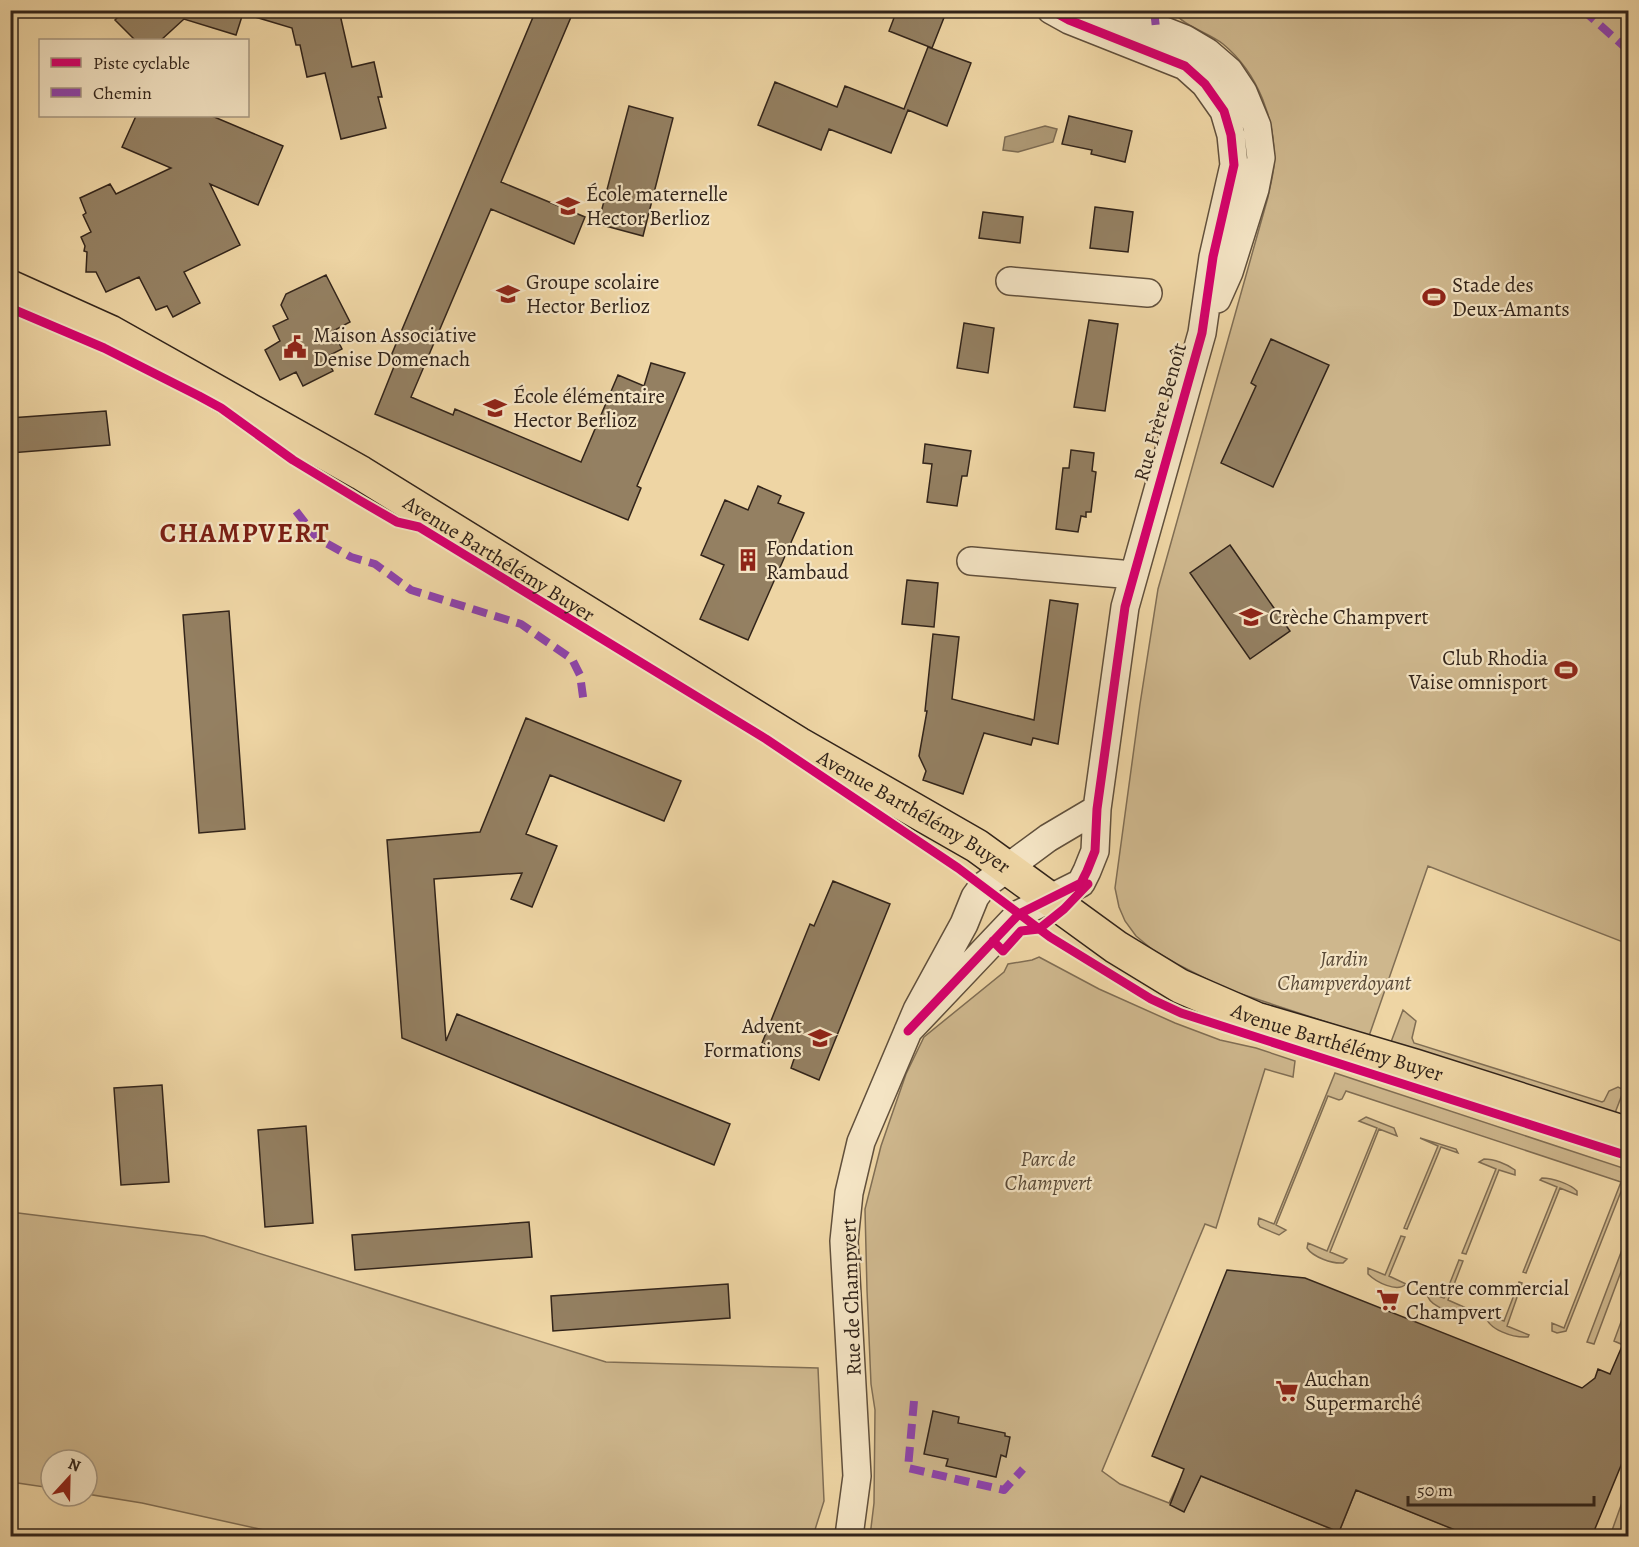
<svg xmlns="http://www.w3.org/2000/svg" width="1639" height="1547" font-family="Alegreya,serif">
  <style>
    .green { fill: #ceb78d; stroke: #806e54; stroke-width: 1.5 }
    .water { fill: #ae9975; stroke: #7c6a51; stroke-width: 1.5 }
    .building { fill: #948062; stroke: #32241a; stroke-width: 1.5 }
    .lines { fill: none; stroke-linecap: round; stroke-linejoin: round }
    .minor-casing { stroke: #61503c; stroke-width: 30 }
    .major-casing { stroke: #32241a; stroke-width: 36 }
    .minor { stroke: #f4e4c4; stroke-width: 27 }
    .major { stroke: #eed5a4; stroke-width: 33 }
    .quiet { stroke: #8e44ad; stroke-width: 8; stroke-dasharray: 15 8; stroke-linecap: butt }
    .cycleway-casing { stroke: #f4e4c4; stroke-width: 13 }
    .cycleway { stroke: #d6006c; stroke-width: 9 }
    .labels { text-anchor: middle; stroke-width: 4.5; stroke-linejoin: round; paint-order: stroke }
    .poi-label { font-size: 21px; fill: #32241a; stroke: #f4e4c4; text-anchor: start }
    .street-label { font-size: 21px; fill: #32241a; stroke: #f4e4c4 }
    .park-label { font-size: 21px; font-style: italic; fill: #594937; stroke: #f4e4c4 }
    .district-label { font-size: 27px; font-weight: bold; letter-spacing: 1.5px; fill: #7a1f14; stroke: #f4e4c4 }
  </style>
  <rect width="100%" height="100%" fill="#eed5a4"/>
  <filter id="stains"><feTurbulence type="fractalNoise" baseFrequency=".00333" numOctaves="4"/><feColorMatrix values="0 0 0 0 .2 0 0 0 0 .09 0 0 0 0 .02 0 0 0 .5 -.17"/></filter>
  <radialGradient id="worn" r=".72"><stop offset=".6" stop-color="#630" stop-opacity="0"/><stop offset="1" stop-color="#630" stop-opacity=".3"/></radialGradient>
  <path class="green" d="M 1173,11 L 1628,11 L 1628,944 L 1428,866 L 1369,1036 L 1226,989 L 1177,964 L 1153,950 L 1136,936 L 1125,921 L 1119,907 L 1115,888 L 1140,704 L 1158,589 L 1268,197 C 1270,187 1273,176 1274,165 C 1276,120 1258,73 1223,44 C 1208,32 1184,27 1173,11 Z
    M 1039,957 L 1099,989 L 1175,1023 L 1220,1040 L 1256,1048 L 1295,1061 L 1293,1077 L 1265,1069 L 1216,1228 L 1205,1224 L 1102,1471 L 1120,1484 L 1169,1503 L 1180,1480 L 1196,1486 L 1201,1476 L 1339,1532 L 1356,1490 L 1471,1536 L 870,1536 L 874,1503 L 875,1410 L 871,1384 L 867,1290 L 865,1209 L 881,1146 L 906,1074 L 924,1037 L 1004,972 L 1008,964 L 1032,960 Z
    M 1403,1010 L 1416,1021 L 1412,1038 L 1414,1043 L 1602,1102 L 1604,1101 L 1609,1091 L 1618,1087 L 1622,1089 L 1623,1092 L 1615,1113 L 1391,1042 Z
    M 1335,1073 L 1623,1168 L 1626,1179 L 1566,1331 L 1557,1333 L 1552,1331 L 1552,1323 L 1564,1328 L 1621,1182 L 1346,1091 L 1342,1099 L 1339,1100 L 1328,1096 L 1276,1225 L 1286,1230 L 1279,1235 L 1260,1227 L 1258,1224 L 1259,1218 L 1274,1224 Z
    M 1366,1117 L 1394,1128 L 1397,1136 L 1379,1129 L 1330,1252 L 1347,1259 L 1343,1263 C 1332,1264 1313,1257 1307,1248 L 1308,1243 L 1327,1251 L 1377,1128 L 1359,1121 Z
    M 1420,1138 L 1456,1149 L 1458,1153 L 1441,1147 L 1407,1229 L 1404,1228 L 1438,1146 Z
    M 1484,1159 C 1494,1159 1507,1164 1515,1170 L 1515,1175 L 1499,1170 L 1466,1254 L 1462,1253 L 1496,1169 L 1479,1162 Z
    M 1542,1178 C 1553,1178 1570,1184 1577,1191 L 1577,1195 L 1560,1188 L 1526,1273 L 1523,1272 L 1557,1187 L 1540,1180 Z
    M 10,1212 L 204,1236 L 606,1362 L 818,1368 L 824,1501 L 813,1536 L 291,1536 L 142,1503 L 87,1494 L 87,1460 L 51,1460 L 51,1488 L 11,1482 Z
    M 1628,1234 L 1628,1253 L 1594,1344 L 1587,1342 Z
    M 1401,1236 L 1405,1237 L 1389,1276 L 1406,1284 C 1397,1293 1376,1282 1368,1274 L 1368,1268 L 1385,1275 Z
    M 1459,1260 L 1463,1261 L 1448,1300 L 1464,1307 L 1460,1311 C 1448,1313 1427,1305 1427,1292 L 1444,1298 Z
    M 1519,1282 L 1522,1283 L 1507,1326 L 1529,1335 L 1528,1337 C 1514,1338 1487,1330 1485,1314 L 1504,1321 Z
    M 1628,1303 L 1628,1328 L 1624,1340 L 1628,1342 L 1628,1347 L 1614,1341 Z
    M 1628,1486 L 1628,1536 L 1610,1536 Z"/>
  <path class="water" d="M 1045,126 L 1057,129 L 1053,142 L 1018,152 L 1003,150 L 1005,137 Z"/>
  <path class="building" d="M 125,10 L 244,10 L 236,35 L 184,19 L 161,40 L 135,40 L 115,20 Z
    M 253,10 L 339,10 L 352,67 L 374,62 L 382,97 L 378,97 L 386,128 L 341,139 L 325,73 L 307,77 L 300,45 L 296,45 L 292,28 L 252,16 Z
    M 536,10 L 574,10 L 501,182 L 585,217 L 574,244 L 491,209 L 411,397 L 453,415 L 455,409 L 581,462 L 618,375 L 644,386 L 651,363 L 685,373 L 637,486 L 641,488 L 628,520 L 375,414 L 397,359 L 391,356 Z
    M 897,10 L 947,10 L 932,48 L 889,31 Z
    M 928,47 L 971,63 L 947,126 L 908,110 L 891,153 L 829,129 L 821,150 L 758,125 L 775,82 L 837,107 L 845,86 L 904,109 Z
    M 629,106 L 673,118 L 643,236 L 598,224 Z
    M 136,116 L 212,116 L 283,146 L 258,205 L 210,184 L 240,245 L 184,272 L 200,303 L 173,317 L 167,306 L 156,310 L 139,277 L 106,292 L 96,272 L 86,272 L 87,252 L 84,251 L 85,246 L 81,237 L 91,232 L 83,215 L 86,213 L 80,198 L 110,184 L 116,194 L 171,168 L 122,147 Z
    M 1069,116 L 1132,131 L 1125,162 L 1091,154 L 1092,150 L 1062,144 Z
    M 1095,207 L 1133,212 L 1128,252 L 1090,248 Z
    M 983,212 L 1023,217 L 1020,243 L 979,238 Z
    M 326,275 L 350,322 L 333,331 L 342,349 L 326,357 L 333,371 L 303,386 L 296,372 L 280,380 L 265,350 L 280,341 L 273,326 L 288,319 L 281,305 L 286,294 Z
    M 1089,320 L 1118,324 L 1105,411 L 1074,407 Z
    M 964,323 L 994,328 L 988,373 L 957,368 Z
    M 1271,339 L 1329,365 L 1273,487 L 1221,463 L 1256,386 L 1251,383 Z
    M 106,411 L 110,445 L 10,453 L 10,418 Z
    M 925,444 L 971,451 L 967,476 L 962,476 L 957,506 L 927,502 L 932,464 L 923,463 Z
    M 1071,450 L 1094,453 L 1092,471 L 1096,472 L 1091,512 L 1086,512 L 1086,517 L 1081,516 L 1078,532 L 1056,529 L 1063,468 L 1069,468 Z
    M 758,486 L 781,496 L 778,503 L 804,513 L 748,640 L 700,619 L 724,565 L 701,555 L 725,500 L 748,510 Z
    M 1230,545 L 1290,631 L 1250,659 L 1190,573 Z
    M 907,580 L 938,583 L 934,627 L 902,624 Z
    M 1050,600 L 1078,604 L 1058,744 L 1033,738 L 1031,745 L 984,733 L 963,794 L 923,780 L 926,771 L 919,756 L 927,711 L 925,711 L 933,634 L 959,637 L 952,699 L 1034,720 Z
    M 229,611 L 245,829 L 199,833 L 183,615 Z
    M 526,718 L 681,781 L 664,821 L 550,775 L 526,834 L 557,846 L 532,907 L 511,899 L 522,873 L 434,879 L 446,1041 L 457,1014 L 730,1124 L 714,1165 L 402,1038 L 387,840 L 480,832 Z
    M 833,881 L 890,904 L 819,1080 L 791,1068 L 795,1056 L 762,1043 L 810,924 L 814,926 Z
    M 162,1085 L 169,1182 L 121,1185 L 114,1088 Z
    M 306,1126 L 313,1223 L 265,1227 L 258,1130 Z
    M 529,1222 L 532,1257 L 355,1270 L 352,1235 Z
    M 1227,1270 L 1305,1278 L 1582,1388 L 1595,1378 L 1598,1369 L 1610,1374 L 1629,1330 L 1629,1446 L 1592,1536 L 1470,1536 L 1356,1490 L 1339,1532 L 1201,1476 L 1184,1512 L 1170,1505 L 1184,1469 L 1152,1456 Z
    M 728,1284 L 730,1318 L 553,1331 L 551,1296 Z
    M 933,1411 L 959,1417 L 958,1423 L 1005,1433 L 1005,1436 L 1010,1437 L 1006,1457 L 1001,1455 L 996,1477 L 946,1466 L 948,1459 L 924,1454 Z"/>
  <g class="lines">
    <g class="minor-casing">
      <path id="minor" d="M 1111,10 L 1185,39 L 1207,52 L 1229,71 L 1243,92 L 1257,126 L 1261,158 L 1255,189 L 1229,272 L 1217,299
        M 1010,281 L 1148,293
        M 971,561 L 1133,575
        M 908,1031 L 1019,914 L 1081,883 L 1087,871 L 1095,851 L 1097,809 L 1125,607 L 1202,333 L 1213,257 L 1234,165 L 1231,135 L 1224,111 L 1205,84 L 1185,66 L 1069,20 L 1051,10
        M 849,1536 L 857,1476 L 844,1241 L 849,1193 L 861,1142 L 917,1010 L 964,924 L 975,897 L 983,886 L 1048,838 L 1097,809"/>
    </g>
    <g class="major-casing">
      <g id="major">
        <path id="s1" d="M 10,287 L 110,332 L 361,473 L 799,744 L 977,846 L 1116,947 L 1180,986 L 1256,1019 L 1415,1066 L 1628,1134"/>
      </g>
    </g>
    <use href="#minor" class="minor"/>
    <use href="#major" class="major"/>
    <path class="quiet" d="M 1154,10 L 1156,28
      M 1583,10 L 1628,50
      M 296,511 L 317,538 L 351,557 L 375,564 L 411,590 L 521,624 L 572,659 L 580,675 L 584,704
      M 914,1401 L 908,1468 L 1004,1490 L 1023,1469"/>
    <g class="cycleway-casing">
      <path id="cycleway" d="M 10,308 L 104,348 L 199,396 L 221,408 L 293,460 L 359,500 L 397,522 L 419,527 L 766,739 L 958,868 L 1050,937 L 1151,999 L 1181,1013 L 1628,1156
        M 993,941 L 1003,951 L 1021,931 L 1039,929 L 1064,909 L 1088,884
        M 908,1031 L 1019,914 L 1081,883 L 1087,871 L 1095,851 L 1097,809 L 1125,607 L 1202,333 L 1213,257 L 1234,165 L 1231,135 L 1224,111 L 1205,84 L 1185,66 L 1069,20 L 1051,10"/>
    </g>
    <use href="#cycleway" class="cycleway"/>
  </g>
  <defs>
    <g id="school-bare" transform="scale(1.8)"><path d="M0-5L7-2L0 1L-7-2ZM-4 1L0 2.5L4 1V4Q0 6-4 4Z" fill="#8f2418" stroke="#f4e4c4" stroke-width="2.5" paint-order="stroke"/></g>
    <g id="stadium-bare" transform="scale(1.8)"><path d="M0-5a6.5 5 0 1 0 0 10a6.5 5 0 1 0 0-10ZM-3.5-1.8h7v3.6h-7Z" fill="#8f2418" stroke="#f4e4c4" stroke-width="2.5" paint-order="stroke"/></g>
    <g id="civic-bare" transform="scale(1.8)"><path d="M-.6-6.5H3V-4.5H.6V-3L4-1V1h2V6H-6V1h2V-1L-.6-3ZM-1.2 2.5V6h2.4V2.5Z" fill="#8f2418" stroke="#f4e4c4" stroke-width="2.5" paint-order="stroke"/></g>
    <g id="building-bare" transform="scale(1.8)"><path d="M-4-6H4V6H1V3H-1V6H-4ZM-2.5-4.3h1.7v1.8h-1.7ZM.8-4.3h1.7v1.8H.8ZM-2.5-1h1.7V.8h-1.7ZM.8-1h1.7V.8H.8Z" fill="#8f2418" stroke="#f4e4c4" stroke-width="2.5" paint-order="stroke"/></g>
    <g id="supermarket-bare" transform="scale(1.8)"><path d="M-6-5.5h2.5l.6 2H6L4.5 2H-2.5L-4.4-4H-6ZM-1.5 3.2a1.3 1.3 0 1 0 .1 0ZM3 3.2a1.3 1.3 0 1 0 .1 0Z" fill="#8f2418" stroke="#f4e4c4" stroke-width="2.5" paint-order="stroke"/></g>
  </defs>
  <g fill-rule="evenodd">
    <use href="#school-bare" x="568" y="206"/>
    <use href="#school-bare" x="508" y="294"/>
    <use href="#stadium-bare" x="1434" y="297"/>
    <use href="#civic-bare" x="295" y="347"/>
    <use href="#school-bare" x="495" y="408"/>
    <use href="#building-bare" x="748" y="560"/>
    <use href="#school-bare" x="1251" y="617"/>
    <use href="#stadium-bare" x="1566" y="670"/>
    <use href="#school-bare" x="820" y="1038"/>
    <use href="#supermarket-bare" x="1388" y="1300"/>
    <use href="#supermarket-bare" x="1287" y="1391"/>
  </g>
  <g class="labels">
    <g class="poi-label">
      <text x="586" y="201">École maternelle<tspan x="586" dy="24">Hector Berlioz</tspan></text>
      <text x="526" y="289">Groupe scolaire<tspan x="526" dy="24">Hector Berlioz</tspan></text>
      <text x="1452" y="292">Stade des<tspan x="1452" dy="24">Deux-Amants</tspan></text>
      <text x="313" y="342">Maison Associative<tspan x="313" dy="24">Denise Domenach</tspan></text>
      <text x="513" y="403">École élémentaire<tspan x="513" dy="24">Hector Berlioz</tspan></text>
      <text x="766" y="555">Fondation<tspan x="766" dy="24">Rambaud</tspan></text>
      <text x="1269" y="624">Crèche Champvert</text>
      <text x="1548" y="665" text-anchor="end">Club Rhodia<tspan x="1548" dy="24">Vaise omnisport</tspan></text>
      <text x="802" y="1033" text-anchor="end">Advent<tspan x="802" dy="24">Formations</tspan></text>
      <text x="1406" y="1295">Centre commercial<tspan x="1406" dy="24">Champvert</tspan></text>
      <text x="1305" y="1386">Auchan<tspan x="1305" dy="24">Supermarché</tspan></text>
    </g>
    <g class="street-label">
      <text transform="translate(1160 412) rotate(-74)" y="7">Rue Frère Benoît</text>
      <text dy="7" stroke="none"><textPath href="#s1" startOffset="560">Avenue Barthélémy Buyer</textPath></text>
      <text dy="7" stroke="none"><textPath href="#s1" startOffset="1046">Avenue Barthélémy Buyer</textPath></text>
      <text dy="7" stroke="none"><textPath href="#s1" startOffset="1532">Avenue Barthélémy Buyer</textPath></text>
      <text transform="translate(851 1297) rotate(-92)" y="7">Rue de Champvert</text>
    </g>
    <g class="park-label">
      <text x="1344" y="966">Jardin<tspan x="1344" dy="24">Champverdoyant</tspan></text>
      <text x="1048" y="1166">Parc de<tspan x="1048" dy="24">Champvert</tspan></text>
    </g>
    <g class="district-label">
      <text x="245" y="542">CHAMPVERT</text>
    </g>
  </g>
  <rect width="1639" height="1547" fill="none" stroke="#eed5a4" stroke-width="36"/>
  <rect x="12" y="12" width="1615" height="1523" fill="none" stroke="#32241a" stroke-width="3"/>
  <rect x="18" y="18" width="1603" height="1511" fill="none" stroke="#32241a" stroke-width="1.5"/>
  <rect x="39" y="39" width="210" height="78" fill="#f4e4c4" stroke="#a69780" stroke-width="1.5"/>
  <rect x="51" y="58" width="30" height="9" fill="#d6006c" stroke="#a69780" stroke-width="1.5"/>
  <text x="93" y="69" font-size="18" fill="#32241a">Piste cyclable</text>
  <rect x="51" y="88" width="30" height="9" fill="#8e44ad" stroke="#a69780" stroke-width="1.5"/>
  <text x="93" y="99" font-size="18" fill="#32241a">Chemin</text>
  <g transform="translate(69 1478) rotate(22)"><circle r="28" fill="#f4e4c4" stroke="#a69780" stroke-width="1.5"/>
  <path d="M0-4.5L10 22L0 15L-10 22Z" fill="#8f2418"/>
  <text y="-9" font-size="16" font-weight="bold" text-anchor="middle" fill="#32241a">N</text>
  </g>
  <path d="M1408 1496v9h186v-9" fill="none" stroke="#32241a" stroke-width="3"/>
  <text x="1417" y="1496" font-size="18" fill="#32241a" stroke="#f4e4c4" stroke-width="4.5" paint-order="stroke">50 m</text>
  <rect width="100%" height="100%" filter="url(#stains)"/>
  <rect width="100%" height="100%" fill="url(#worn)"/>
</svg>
